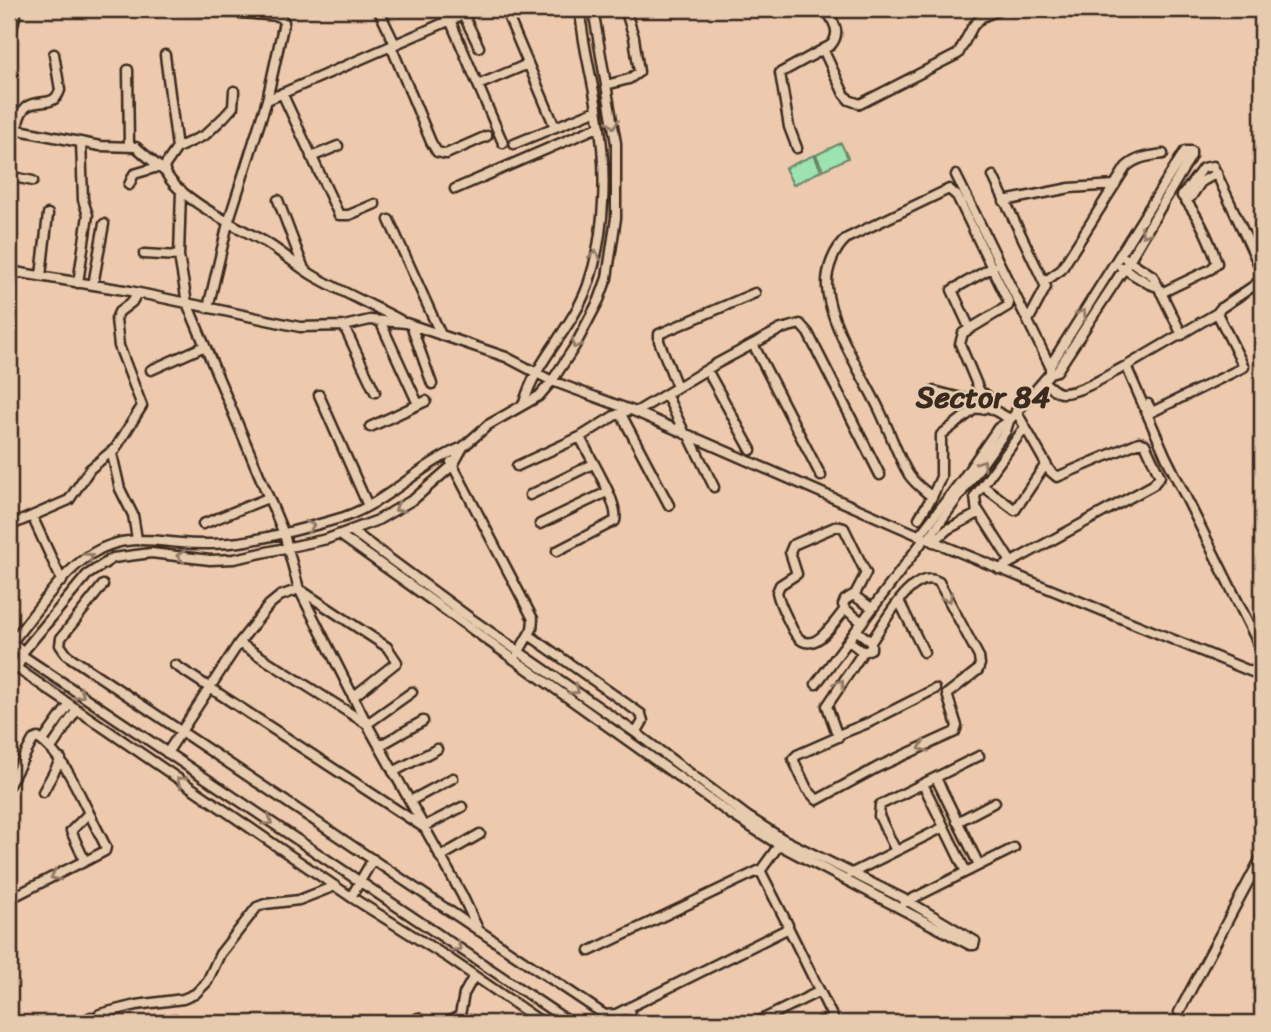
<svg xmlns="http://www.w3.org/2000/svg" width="1271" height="1032" font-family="Sriracha,sans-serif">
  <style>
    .green { fill: #9be3b1; stroke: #6b8668; stroke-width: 2 }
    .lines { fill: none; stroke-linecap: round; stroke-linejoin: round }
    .minor-casing { stroke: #3b2a1e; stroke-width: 13 }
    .minor { stroke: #e7cbae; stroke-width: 8 }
    .oneway { stroke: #917a66 }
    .labels { text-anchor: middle; stroke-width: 5; stroke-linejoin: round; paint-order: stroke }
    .district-label { font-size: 30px; font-weight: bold; fill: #3b2a1e; stroke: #e7cbae }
  </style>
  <rect width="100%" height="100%" fill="#edcaad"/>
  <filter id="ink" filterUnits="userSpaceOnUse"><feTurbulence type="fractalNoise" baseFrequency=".0143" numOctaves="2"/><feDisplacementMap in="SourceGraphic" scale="14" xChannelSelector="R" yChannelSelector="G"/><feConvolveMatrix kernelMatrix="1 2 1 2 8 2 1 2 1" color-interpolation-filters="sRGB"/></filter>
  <g filter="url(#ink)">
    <path class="green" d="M 841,143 L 848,158 L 823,170 L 816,155 Z
      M 814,155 L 821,171 L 793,185 L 785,168 Z"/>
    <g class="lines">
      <g class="minor-casing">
        <path id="minor" d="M 189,9 L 279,16 L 284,22 L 267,100 L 228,223 L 208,308
          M 378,9 L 395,44
          M 505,9 L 555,127
          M 463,14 L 479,47
          M 450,20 L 503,143
          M 9,41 L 17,9
          M 391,46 L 431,142 L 437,152 L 446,154 L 487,136
          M 823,49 L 844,94 L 849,100 L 860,104 L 958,54 L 973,26 L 982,17 L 1001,9
          M 165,55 L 177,148
          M 128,70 L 129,146
          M 478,85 L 528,64
          M 606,85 L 629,79 L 639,72 L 634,37 L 625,9
          M 234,91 L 233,107 L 224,117 L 205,135 L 177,148 L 164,167 C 169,195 242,229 265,242 C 282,252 297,266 314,276 C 342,292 372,305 400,320
          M 282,93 L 339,215 L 349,215 L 375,204
          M 267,100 L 476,9
          M 9,128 L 100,146 L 136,147 L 164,171
          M 17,130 C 22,85 52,116 60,90 L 54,54
          M 514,144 L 597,110
          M 797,148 L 789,127 L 780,73 L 831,45 C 842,32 833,22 826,9
          M 311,157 L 338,146
          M 956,175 L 1050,366
          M 9,176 L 33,181
          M 993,176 L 1046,287 L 1028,321
          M 129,185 L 134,174 L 158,167
          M 455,189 L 600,126
          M 181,190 L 179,256 L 187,303 L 284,534 L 299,589 L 367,724 L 462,895 L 479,931
          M 1191,197 L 1201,182 L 1217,173
          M 278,200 L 304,269
          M 1004,201 L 1070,188 L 1115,185
          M 389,220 L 441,335
          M 144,254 L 179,256
          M 1125,258 L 1153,276 L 1182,335
          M 1121,267 L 1149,284 L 1158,287
          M 9,271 L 130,291 L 300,327 L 344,326 L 370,320 L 406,323 L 506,357 L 552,381 L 636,412 L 925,538 L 1262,676
          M 41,276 L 48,214
          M 1044,282 L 1061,270 L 1126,167 C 1137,157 1149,156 1163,154
          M 78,283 L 88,215 L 83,200 L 81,142
          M 93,285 L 104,224
          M 137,293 L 132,302 L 119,312 L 116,319 L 119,346 L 142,406 L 112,454 L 120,489 L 133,515 L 137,539
          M 380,321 L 418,404
          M 411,325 L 432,384
          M 344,326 L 375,392
          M 970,329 L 952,290 L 993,267
          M 753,344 L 821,476
          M 1125,367 L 1217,313 L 1221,308 L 1255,285 L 1261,278 L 1259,265 L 1213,166 L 1203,168 L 1182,196 C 1199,216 1209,238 1217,263 L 1211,269 L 1161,293
          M 151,370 L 205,346
          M 707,370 L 751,450
          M 1043,381 C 1048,385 1054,392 1061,393 C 1079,394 1108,375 1124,367 L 1127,368 L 1166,457 L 1262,651
          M 677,387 L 659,341 L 659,334 L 755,293
          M 934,391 L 973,401
          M973 401a8 8 0 1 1 16 0a8 8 0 1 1-16 0Z
          M 666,394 L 685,434
          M 319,395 L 368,506
          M 524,403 C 535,361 573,328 588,285 C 606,232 607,170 598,115 C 593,80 582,44 580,9
          M 1148,404 L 1152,412 L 1244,367 L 1217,313
          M 988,407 L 1010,419
          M 636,412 L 716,364 L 781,329 L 800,324 L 808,333 L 880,475
          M 621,414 L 669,505
          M 1009,421 L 1050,373 L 1057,371 L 1129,261 L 1191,156 L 1191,151 L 1185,151 L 1050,366 L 1050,373
          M 370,427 L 426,401
          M 689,436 L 714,487
          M 451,462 L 533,619 L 532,629 L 518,653
          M 517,466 L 580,437 L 614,416 L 629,410
          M 983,486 L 1015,510 L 1046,464
          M 530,495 L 593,464
          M 932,497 C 924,490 915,484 909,475 C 897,455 890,432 880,411 C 864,377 829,324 827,287 C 826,270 834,249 847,238 L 949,189 L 957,196 L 1009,303 L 1008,306 L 963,333 L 960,344 L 980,392
          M 978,510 L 1011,562
          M 32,516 L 62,581
          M 919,518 L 932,497 L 941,477 L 941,435 L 976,408
          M 203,524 L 268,498
          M 540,524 L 607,492
          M 9,526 L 69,500 L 90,469 L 113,450
          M 352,531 L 466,615 L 636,733 L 747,816 L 783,839 L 908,901 L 975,941
          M 340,535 L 732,815 L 779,845 L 970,945 L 974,945 L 975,941
          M 919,536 L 962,480 L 998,428 L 1009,421 L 1006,431 L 928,539
          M 933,542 L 948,529 L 977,514 L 975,496 L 1025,427
          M 557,551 L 615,521 C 620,504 588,455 580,437
          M 999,569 L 1153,485 L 1160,476 L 1145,444 L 1139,442 L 1057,477 L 1050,471 L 1016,411
          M 103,585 L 61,638 L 60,645 L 67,655 L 605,1015 L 616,1014 L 785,930 L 788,925 L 760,870 L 590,951
          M 899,601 L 924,652
          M 845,609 C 829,630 807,664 790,624 C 785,614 779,603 777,592 L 780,585 L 797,574 L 790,552 L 793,545 L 837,526 L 844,528 L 866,573 L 854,596
          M 862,622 L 845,609 L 843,605 L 845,600 L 853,595 L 872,608
          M 529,635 L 641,714 L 643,721 L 636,733
          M 849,641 L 863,652 L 871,649 L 871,642 L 856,630
          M 11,643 C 34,615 62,571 93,553 C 122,535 150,540 181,543 C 200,545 221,544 240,542 C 275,537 310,527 344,517 C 388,502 420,464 463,447
          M 239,643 L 367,724 L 412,692
          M 9,644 L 19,648 L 23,656 L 18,666 L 9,669
          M 863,652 L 827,706 L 838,737 L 797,755 L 793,759 L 807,789 L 817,800 L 878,767 L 955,732 L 957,726 L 947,694 L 978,670 L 980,664 L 979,657 L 939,582 C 913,566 884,624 871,642
          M 22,653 L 87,575 L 113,558 L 151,553 L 210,560 L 234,559 L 327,539 L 378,520 L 414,499 L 453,465 L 463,447 L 488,425 L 539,396 L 552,381 L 575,346 L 599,300 L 607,278 L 616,218 L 616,143 L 593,9
          M 23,656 L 571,1023
          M 175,665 L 423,827 L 462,807
          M 15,667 L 351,897 L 447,957 L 543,1023
          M 816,684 L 925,538
          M 838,735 L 868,723 L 935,689
          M 43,741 L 69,705
          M 379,746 L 423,721
          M 52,747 L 76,711
          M 167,753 L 239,643 L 269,605 L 280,596 L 299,589 L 387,647 L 397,662 L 353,697
          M 393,772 L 437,749
          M 936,778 L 979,865
          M 923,784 L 966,872
          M 9,785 L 33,740 L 38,738 C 64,757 75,785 89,813 L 71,831 L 83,857 L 82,862 L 9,899
          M 43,792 L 61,759
          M 410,801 L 453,778
          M 957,822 L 995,802
          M 896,851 L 879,816 L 880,805 L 979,756
          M 440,857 L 480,834
          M 80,864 L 105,851 L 106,847 L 89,813
          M 761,870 L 782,841
          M 850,874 L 944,827
          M 351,897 L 373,859
          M 904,903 L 1014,848
          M 788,927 L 833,1018 L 818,1023
          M 630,1007 L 631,1023
          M 1179,1012 L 1262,856
          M 100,1014 L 136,1005 L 183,999 L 195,994 L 207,982 L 220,954 L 257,907 L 265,904 L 299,900 L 335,886
          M 418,1018 L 420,1023
          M 80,1023 L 91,1017
          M 448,1023 L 460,1015 L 464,994 L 474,976
          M 755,1023 L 820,991"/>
      </g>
      <use href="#minor" class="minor"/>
    </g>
    <defs><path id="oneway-chevron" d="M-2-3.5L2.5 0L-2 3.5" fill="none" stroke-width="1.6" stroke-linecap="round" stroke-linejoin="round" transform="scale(1.75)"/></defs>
    <g class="oneway">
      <use href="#oneway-chevron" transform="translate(613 124) rotate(81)"/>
      <use href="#oneway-chevron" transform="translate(1145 233) rotate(121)"/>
      <use href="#oneway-chevron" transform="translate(595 255) rotate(-79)"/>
      <use href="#oneway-chevron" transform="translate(1082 314) rotate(-58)"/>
      <use href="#oneway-chevron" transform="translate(576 344) rotate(121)"/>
      <use href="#oneway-chevron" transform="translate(982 464) rotate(-55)"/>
      <use href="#oneway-chevron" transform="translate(399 508) rotate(149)"/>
      <use href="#oneway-chevron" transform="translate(310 526) rotate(-15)"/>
      <use href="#oneway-chevron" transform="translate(181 556) rotate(-174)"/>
      <use href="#oneway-chevron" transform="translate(89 557) rotate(-35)"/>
      <use href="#oneway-chevron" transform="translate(948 598) rotate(61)"/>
      <use href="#oneway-chevron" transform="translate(840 684) rotate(-56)"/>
      <use href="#oneway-chevron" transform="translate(575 690) rotate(35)"/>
      <use href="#oneway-chevron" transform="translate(80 694) rotate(34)"/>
      <use href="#oneway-chevron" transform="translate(923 747) rotate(156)"/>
      <use href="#oneway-chevron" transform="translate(181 781) rotate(-146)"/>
      <use href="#oneway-chevron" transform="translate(268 821) rotate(34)"/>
      <use href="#oneway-chevron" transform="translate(55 876) rotate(154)"/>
      <use href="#oneway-chevron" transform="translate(457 947) rotate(34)"/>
    </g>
  </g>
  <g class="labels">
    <g class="district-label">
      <text x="983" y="407">Sector 84</text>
    </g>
  </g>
  <rect width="1271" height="1032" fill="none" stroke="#e7cbae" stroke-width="35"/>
  <rect x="18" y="18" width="1236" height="997" fill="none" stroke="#3b2a1e" stroke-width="2.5" filter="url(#ink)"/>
</svg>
